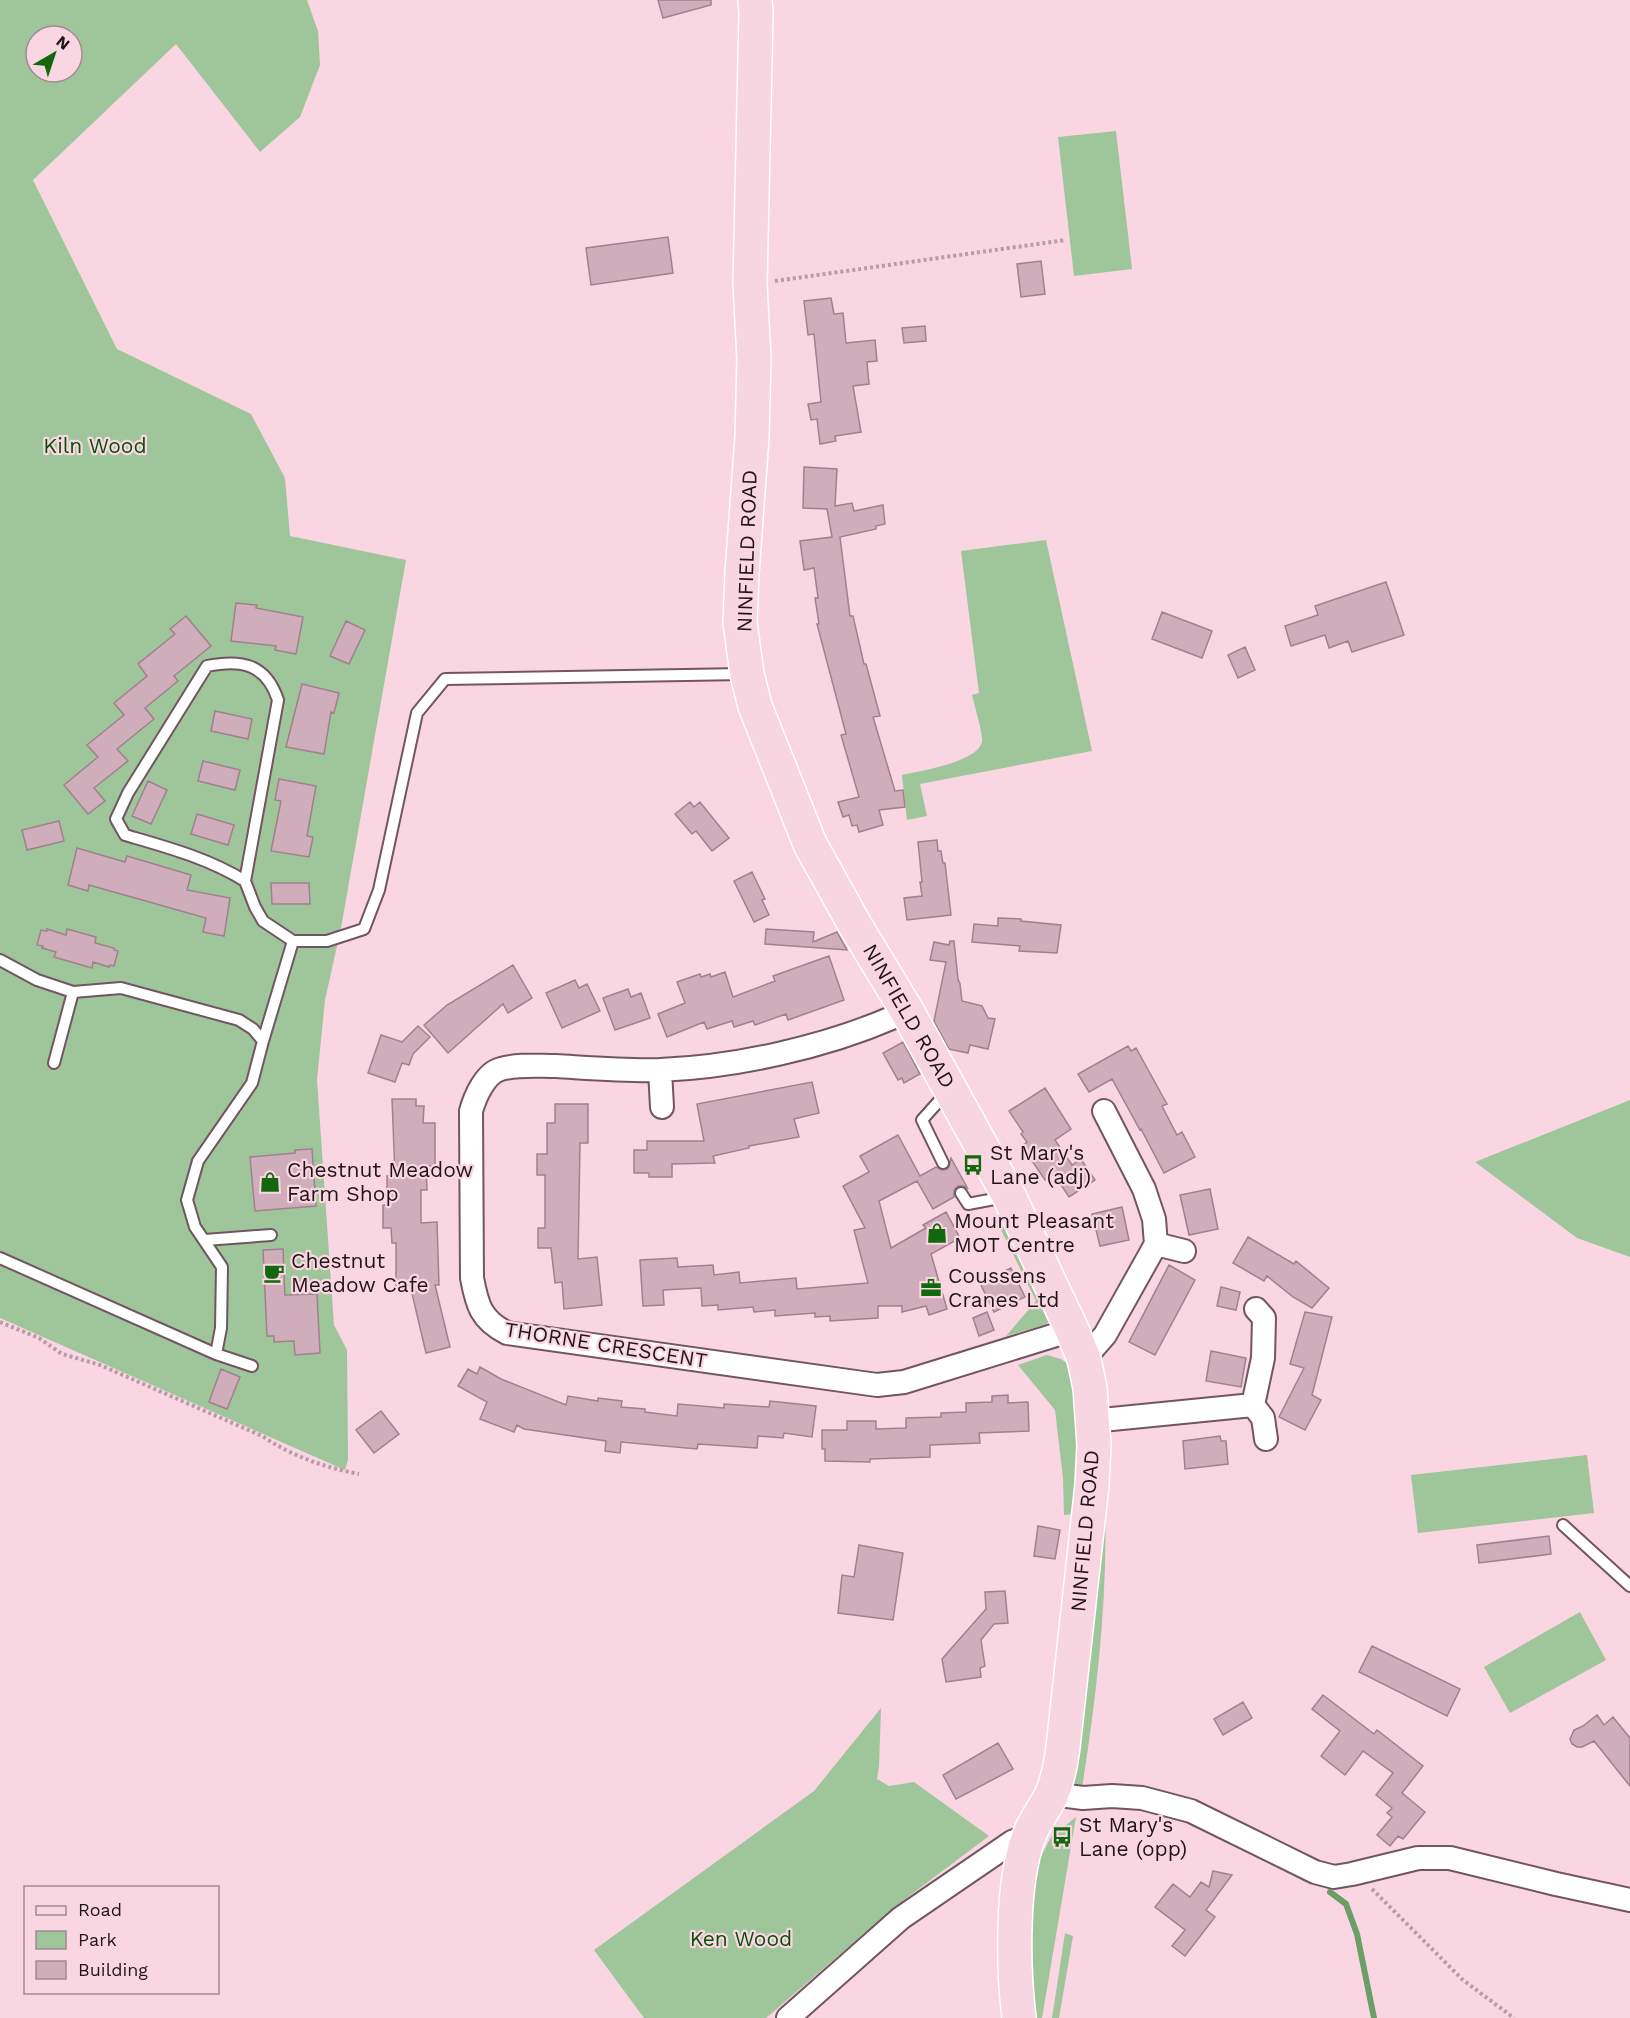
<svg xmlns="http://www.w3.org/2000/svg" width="1630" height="2018" font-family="'Work Sans',sans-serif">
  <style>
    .green { fill: #9fc59b; fill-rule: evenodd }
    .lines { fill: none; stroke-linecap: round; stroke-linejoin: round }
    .stream { stroke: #6c9e67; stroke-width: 6 }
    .building { fill: #cfadba; stroke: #a1818d; stroke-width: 1.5 }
    .service-casing { stroke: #735561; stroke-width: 14 }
    .minor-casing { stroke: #735561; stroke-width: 26 }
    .primary-casing { stroke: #fff; stroke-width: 36 }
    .path { stroke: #b89ba6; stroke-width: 4; stroke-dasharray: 3 3; stroke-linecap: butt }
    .service { stroke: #fff; stroke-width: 10 }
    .minor { stroke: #fff; stroke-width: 22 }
    .primary { stroke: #f7d6e2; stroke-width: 33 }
    .labels { text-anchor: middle; stroke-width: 4.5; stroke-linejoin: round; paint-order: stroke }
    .park-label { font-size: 21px; fill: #055001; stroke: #fad6e3 }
    .street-label { font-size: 21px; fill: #21151a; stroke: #fad6e3 }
    .poi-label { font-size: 21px; fill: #21151a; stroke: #fad6e3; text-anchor: start }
  </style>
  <rect width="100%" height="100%" fill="#fad6e3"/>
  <path class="green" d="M 0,0 L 307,0 L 318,31 L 320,65 L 300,117 L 260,152 L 176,44 L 33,180 L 117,349 L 251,414 L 285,478 L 290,536 L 406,560 L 341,928 L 325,1000 L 317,1080 L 334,1325 L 347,1350 L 348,1460 L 345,1470 L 0,1318 ZM 36,36 L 72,36 L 72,72 L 36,72 Z
    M 1116,131 L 1132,269 L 1074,276 L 1058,137 Z
    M 1046,540 L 1092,751 L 920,784 L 927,816 L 907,820 L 902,775 C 920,771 979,762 982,741 C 983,734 974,704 972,695 L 979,693 L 961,551 Z
    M 1630,1100 L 1630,1257 L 1577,1238 L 1475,1162 Z
    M 1011,1221 L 1054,1313 L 1050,1321 L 1045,1325 L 1006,1336 L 1036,1301 L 999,1226 Z
    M 1047,1355 L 1061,1359 L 1071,1366 L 1079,1402 L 1076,1514 L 1064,1515 L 1063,1478 L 1055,1410 L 1018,1365 Z
    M 1587,1455 L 1594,1513 L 1418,1533 L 1411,1475 Z
    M 1105,1501 C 1108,1597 1097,1693 1082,1788 L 1073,1782 Z
    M 1580,1612 L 1606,1660 L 1510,1713 L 1484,1667 Z
    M 881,1708 L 879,1767 L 877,1779 L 889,1786 L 914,1782 L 989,1836 L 896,1906 L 766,2018 L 644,2018 L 594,1950 L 814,1791 Z
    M 1076,1817 L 1042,2018 L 1031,2018 L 1025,1949 L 1036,1866 L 1051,1837 Z
    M 1065,1933 L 1073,1936 L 1059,2018 L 1052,2018 Z"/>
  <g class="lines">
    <path class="stream" d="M 1330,1892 L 1346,1904 L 1357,1934 L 1374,2018"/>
  </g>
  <path class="building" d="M 658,0 L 711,0 L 711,5 L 663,18 Z
    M 668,237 L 673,273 L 591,285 L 586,248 Z
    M 1041,261 L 1045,294 L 1021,297 L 1017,264 Z
    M 831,298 L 834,314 L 843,313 L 846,343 L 875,340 L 877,361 L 867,362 L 869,384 L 853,386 L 861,432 L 835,436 L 836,441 L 820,444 L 817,419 L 811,420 L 808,404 L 821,402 L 814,334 L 808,335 L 804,301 Z
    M 925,326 L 926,341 L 904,343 L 902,328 Z
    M 804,467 L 837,469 L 835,506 L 852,503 L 854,511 L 883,505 L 885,524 L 876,526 L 876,529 L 840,537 L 850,616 L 853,616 L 864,664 L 866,664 L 880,716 L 873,717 L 895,791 L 903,790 L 905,807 L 879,810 L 883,825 L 859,832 L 857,825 L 852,826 L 849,815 L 843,817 L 838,802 L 859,797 L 841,735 L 846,734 L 817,624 L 819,624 L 815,598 L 818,598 L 814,568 L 804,570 L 800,541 L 832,537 L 827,509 L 803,508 Z
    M 1386,582 L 1404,635 L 1352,652 L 1348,641 L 1329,648 L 1325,635 L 1291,646 L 1285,626 L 1318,615 L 1315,606 Z
    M 236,603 L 257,605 L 256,608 L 303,617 L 296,654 L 275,650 L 276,646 L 231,641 Z
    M 1162,612 L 1212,631 L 1202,658 L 1152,639 Z
    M 186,616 L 211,646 L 174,676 L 178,681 L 145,708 L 154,719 L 117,749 L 128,761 L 94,788 L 105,801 L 88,814 L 64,785 L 98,757 L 87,745 L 124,715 L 114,703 L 147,676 L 138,664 L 175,634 L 170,629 Z
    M 346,621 L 365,630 L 349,664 L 330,656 Z
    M 1245,647 L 1255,670 L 1238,678 L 1228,655 Z
    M 302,684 L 339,693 L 334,713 L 331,712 L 324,754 L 286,747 Z
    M 215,711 L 252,719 L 248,739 L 211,731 Z
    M 203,761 L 240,770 L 235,790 L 198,781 Z
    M 279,779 L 316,786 L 307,836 L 313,837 L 309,857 L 271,851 L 281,801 L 275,800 Z
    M 148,781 L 167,790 L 151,824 L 132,816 Z
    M 690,802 L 694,807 L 700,802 L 729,838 L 712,851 L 696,831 L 692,834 L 675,814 Z
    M 197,814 L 234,825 L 228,845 L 191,834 Z
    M 59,821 L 64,841 L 27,850 L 22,830 Z
    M 937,840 L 938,851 L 941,851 L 943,863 L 945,863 L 951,915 L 907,920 L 904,898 L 922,896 L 920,882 L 922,882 L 918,842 Z
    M 77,848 L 125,862 L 127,856 L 191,875 L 187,890 L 230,898 L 224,936 L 203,932 L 206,918 L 89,885 L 88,891 L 68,885 Z
    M 752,872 L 765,899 L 762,900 L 769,915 L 754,922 L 734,881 Z
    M 271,883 L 309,883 L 310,904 L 272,904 Z
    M 998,918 L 1021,919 L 1021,921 L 1061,925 L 1057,953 L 1019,951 L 1020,946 L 972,942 L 974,924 L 998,926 Z
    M 47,929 L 66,935 L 67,929 L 96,937 L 95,943 L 114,948 L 114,950 L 118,951 L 114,966 L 110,965 L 109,967 L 93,962 L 92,968 L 54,957 L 56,952 L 42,948 L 43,946 L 37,945 L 41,930 L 47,931 Z
    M 766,929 L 814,932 L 813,942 L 837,932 L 847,950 L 765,944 Z
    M 950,941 L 954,941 L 958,979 L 960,984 L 962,1001 L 982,1006 L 988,1018 L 995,1019 L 988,1049 L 970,1045 L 968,1053 L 949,1049 L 934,1021 L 946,962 L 930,960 L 934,942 L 949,945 Z
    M 829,956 L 844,1000 L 788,1020 L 786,1014 L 755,1025 L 753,1021 L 734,1027 L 732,1021 L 707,1029 L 704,1022 L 667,1037 L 658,1014 L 685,1003 L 677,982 L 700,974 L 701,977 L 710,974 L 711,977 L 725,972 L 733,997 L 775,981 L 773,976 Z
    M 513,965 L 532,998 L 508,1013 L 503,1004 L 448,1053 L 424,1025 L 447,1005 Z
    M 575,980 L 579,988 L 587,984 L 600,1011 L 562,1028 L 546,993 Z
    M 628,989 L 631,997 L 641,993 L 650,1018 L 615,1030 L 603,998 Z
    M 418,1026 L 430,1037 L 413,1054 L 409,1065 L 402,1063 L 395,1082 L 368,1073 L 381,1035 L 402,1042 Z
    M 903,1042 L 920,1074 L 904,1083 L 902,1078 L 898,1080 L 883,1053 Z
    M 1128,1046 L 1131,1051 L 1136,1048 L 1167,1104 L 1162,1106 L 1177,1135 L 1182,1132 L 1195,1157 L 1164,1173 L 1141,1129 L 1140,1130 L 1112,1079 L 1089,1092 L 1078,1074 Z
    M 812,1082 L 819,1113 L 794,1119 L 799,1137 L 749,1146 L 749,1148 L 713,1156 L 715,1163 L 672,1164 L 672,1177 L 649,1177 L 649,1173 L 634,1173 L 634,1150 L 647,1150 L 647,1141 L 704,1141 L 697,1104 Z
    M 1045,1088 L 1071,1129 L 1055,1140 L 1072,1165 L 1081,1159 L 1095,1180 L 1069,1197 L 1054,1174 L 1045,1180 L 1022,1146 L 1027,1142 L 1021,1134 L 1023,1132 L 1009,1111 Z
    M 392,1099 L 416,1099 L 416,1106 L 424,1106 L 423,1123 L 435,1123 L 435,1166 L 426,1166 L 427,1190 L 421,1190 L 421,1223 L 437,1222 L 439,1285 L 435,1285 L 450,1347 L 426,1353 L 410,1285 L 396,1286 L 396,1243 L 392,1243 L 391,1228 L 383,1228 L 383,1205 L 387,1205 L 387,1176 L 395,1175 Z
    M 555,1104 L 588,1104 L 588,1143 L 580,1143 L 578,1259 L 597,1257 L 602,1305 L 564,1309 L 562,1282 L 555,1283 L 551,1248 L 538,1248 L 538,1228 L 545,1228 L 545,1175 L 537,1175 L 537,1154 L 547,1154 L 547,1123 L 555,1123 Z
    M 898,1135 L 920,1176 L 936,1167 L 942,1170 L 947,1169 L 949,1167 L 951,1158 L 968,1189 L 964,1186 L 958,1186 L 954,1190 L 954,1197 L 933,1209 L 917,1181 L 879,1201 L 891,1248 L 926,1228 L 923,1225 L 946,1212 L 960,1238 L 931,1254 L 947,1309 L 929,1315 L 926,1306 L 902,1312 L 902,1306 L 878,1306 L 878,1318 L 830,1321 L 830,1316 L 815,1317 L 815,1313 L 775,1316 L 775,1310 L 754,1312 L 753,1307 L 718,1310 L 718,1305 L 702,1306 L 701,1288 L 663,1290 L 664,1305 L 643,1306 L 640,1260 L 677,1258 L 678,1267 L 713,1265 L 714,1275 L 739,1272 L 740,1283 L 796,1278 L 797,1289 L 868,1283 L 854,1230 L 865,1228 L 843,1186 L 869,1172 L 860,1156 Z
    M 312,1149 L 316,1206 L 255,1211 L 250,1157 L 295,1153 L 295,1150 Z
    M 1210,1189 L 1218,1229 L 1189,1235 L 1180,1195 Z
    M 1122,1207 L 1129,1240 L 1100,1246 L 1092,1214 Z
    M 1248,1237 L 1294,1264 L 1296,1261 L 1329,1288 L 1312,1308 L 1293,1297 L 1267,1276 L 1264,1281 L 1233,1263 Z
    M 283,1249 L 285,1295 L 317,1294 L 320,1353 L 295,1355 L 294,1341 L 274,1342 L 274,1336 L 267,1336 L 263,1250 Z
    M 1169,1265 L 1195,1280 L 1155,1355 L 1129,1342 Z
    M 1011,1268 L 1025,1297 L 994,1312 L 980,1283 Z
    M 1221,1287 L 1240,1292 L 1236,1310 L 1217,1306 Z
    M 987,1312 L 994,1330 L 979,1336 L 973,1318 Z
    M 1305,1312 L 1332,1317 L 1312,1395 L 1321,1400 L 1305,1430 L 1279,1417 L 1304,1368 L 1290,1364 Z
    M 1211,1351 L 1246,1358 L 1241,1387 L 1206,1381 Z
    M 480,1367 L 501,1379 L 566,1405 L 568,1396 L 598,1401 L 598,1398 L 622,1401 L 621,1407 L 645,1409 L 645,1412 L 677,1416 L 678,1404 L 724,1408 L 724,1404 L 769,1407 L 770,1401 L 816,1406 L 812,1437 L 784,1433 L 783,1438 L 758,1436 L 757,1448 L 698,1444 L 697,1449 L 621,1442 L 620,1453 L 605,1451 L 606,1441 L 524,1429 L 517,1425 L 514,1432 L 480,1419 L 487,1402 L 458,1386 L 468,1369 L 477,1374 Z
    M 221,1369 L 240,1377 L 227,1409 L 209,1402 Z
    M 1008,1395 L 1008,1403 L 1028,1402 L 1029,1431 L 979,1433 L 980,1443 L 930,1445 L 930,1457 L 870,1459 L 870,1462 L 825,1461 L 825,1449 L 822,1449 L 822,1430 L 847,1430 L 847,1421 L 876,1421 L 876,1429 L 906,1428 L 906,1418 L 941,1417 L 941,1413 L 966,1412 L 966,1403 L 992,1402 L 992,1396 Z
    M 381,1411 L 399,1434 L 374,1453 L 356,1430 Z
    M 1220,1436 L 1221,1441 L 1226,1441 L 1228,1464 L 1185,1469 L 1183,1441 Z
    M 1038,1526 L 1060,1530 L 1055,1559 L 1034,1556 Z
    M 1549,1536 L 1551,1554 L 1479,1563 L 1477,1545 Z
    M 859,1545 L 903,1553 L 893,1620 L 838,1613 L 842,1575 L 854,1577 Z
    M 1005,1591 L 1008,1623 L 994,1624 L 981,1640 L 985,1666 L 980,1668 L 981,1677 L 946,1682 L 942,1659 L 986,1609 L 985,1592 Z
    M 1372,1646 L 1460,1689 L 1447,1716 L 1359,1672 Z
    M 1323,1695 L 1374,1734 L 1377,1730 L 1423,1766 L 1402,1793 L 1425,1812 L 1403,1839 L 1398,1836 L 1390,1846 L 1377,1835 L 1392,1817 L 1387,1813 L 1392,1808 L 1376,1795 L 1393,1773 L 1363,1751 L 1345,1775 L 1321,1756 L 1340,1731 L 1312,1709 Z
    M 1243,1702 L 1252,1718 L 1223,1735 L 1214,1719 Z
    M 1597,1715 L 1604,1725 L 1613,1717 L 1630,1738 L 1630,1786 L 1594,1741 L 1582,1747 L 1577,1747 L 1572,1744 L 1570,1739 L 1574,1730 L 1583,1726 Z
    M 998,1743 L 1013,1769 L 956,1799 L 943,1775 Z
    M 1213,1871 L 1232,1875 L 1206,1910 L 1215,1917 L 1185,1956 L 1172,1946 L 1185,1930 L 1155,1907 L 1173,1884 L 1190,1897 L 1201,1882 L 1209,1887 Z"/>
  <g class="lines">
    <g class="service-casing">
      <path id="service" d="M 245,881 C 208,858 166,847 125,835 L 116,819 L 128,793 L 207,666 C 242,659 266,664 278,700 L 245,881 L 255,907 L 263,921 L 293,941
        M 0,960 L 37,980 L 73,992 L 121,988 L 239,1020 L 253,1029 L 263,1041 L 252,1083 L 198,1161 L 187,1200 L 195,1227 L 222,1267 L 221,1328 L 216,1354 L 0,1258
        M 263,1041 L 293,941 L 327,941 L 364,929 L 379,890 L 417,713 L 445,679 L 744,674
        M 54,1063 L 73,992
        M 943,1163 L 922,1120 L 947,1092
        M 961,1193 L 968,1204 L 1005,1197
        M 205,1240 L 271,1235
        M 216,1354 L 252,1366
        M 1563,1525 L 1630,1586"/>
    </g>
    <g class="minor-casing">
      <path id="minor" d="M 894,1017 C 825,1047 736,1067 660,1070 C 626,1071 590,1068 556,1066 C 537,1066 519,1064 501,1069 C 485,1073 475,1097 471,1111 L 472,1278 C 477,1305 481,1320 507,1333 L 877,1385 L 904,1382 L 1072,1330
        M 660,1070 L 662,1107
        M 1156,1244 L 1184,1251
        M 1084,1359 L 1105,1335 L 1156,1244 L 1154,1219 L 1144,1189 L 1104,1111
        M 1253,1405 L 1263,1418 L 1266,1439
        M 1092,1421 L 1253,1405 L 1263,1358 L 1264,1318 L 1256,1309
        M 1052,1794 L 1083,1798 L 1112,1796 L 1142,1798 L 1191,1811 L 1315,1872 L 1334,1877 L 1352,1874 L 1418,1858 L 1450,1858 L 1556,1884 L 1630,1900
        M 788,2018 L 901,1918 L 1012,1842 L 1029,1835"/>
    </g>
    <g class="primary-casing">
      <path id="primary" d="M 755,0 L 756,13 L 750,284 L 754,359 L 752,437 L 742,573 L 740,623 L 747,674 L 755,706 L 810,844 L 855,925 L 907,1011 L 1009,1196 L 1072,1330 L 1084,1359 L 1090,1388 L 1094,1445 L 1092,1485 L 1063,1747 C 1061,1764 1058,1780 1051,1796 C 1044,1809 1034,1822 1029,1836 C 1011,1883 1013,1968 1019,2018"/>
    </g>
    <path class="path" d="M 775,281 L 1066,240
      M 0,1322 L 39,1338 L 62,1354 L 100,1365 L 262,1436 C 292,1456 323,1467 359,1474
      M 1372,1889 L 1463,1980 L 1514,2018"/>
    <use href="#service" class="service"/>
    <use href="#minor" class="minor"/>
    <use href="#primary" class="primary"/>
  </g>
  <defs>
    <g id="bus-bare" transform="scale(1.62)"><path d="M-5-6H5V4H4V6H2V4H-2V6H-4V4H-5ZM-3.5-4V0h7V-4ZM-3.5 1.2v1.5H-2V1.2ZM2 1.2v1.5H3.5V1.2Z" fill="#13680d" stroke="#fad6e3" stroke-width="2.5" paint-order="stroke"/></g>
    <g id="shop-bare" transform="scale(1.62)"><path d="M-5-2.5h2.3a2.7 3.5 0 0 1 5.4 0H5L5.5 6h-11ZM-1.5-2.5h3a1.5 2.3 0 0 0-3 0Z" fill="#13680d" stroke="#fad6e3" stroke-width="2.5" paint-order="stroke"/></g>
    <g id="cafe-bare" transform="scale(1.62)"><path d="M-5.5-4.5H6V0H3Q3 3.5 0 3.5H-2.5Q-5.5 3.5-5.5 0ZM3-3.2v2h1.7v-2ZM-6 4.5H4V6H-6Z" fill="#13680d" stroke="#fad6e3" stroke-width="2.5" paint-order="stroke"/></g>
    <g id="office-bare" transform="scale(1.62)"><path d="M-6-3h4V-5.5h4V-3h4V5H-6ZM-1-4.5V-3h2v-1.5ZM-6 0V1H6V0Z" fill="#13680d" stroke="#fad6e3" stroke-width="2.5" paint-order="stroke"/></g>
  </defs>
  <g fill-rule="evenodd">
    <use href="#bus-bare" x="973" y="1165"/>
    <use href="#shop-bare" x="270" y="1182"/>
    <use href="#shop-bare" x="937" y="1233"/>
    <use href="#cafe-bare" x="274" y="1273"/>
    <use href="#office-bare" x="931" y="1288"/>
    <use href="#bus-bare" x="1062" y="1837"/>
  </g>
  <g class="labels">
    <g class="park-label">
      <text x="95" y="453">Kiln Wood</text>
      <text x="741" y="1946">Ken Wood</text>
    </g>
    <g class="street-label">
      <text transform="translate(747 551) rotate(-88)" y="7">NINFIELD ROAD</text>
      <text transform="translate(909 1016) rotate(60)" y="7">NINFIELD ROAD</text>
      <text transform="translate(606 1345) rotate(9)" y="7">THORNE CRESCENT</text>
      <text transform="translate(1085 1531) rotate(-85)" y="7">NINFIELD ROAD</text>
    </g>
    <g class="poi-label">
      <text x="990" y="1160">St Mary's<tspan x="990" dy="24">Lane (adj)</tspan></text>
      <text x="287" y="1177">Chestnut Meadow<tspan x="287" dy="24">Farm Shop</tspan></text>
      <text x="954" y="1228">Mount Pleasant<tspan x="954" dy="24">MOT Centre</tspan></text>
      <text x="291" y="1268">Chestnut<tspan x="291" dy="24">Meadow Cafe</tspan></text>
      <text x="948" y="1283">Coussens<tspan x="948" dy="24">Cranes Ltd</tspan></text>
      <text x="1079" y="1832">St Mary's<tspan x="1079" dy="24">Lane (opp)</tspan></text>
    </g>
  </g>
  <rect x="24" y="1886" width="195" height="108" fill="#fad6e3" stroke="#a38993" stroke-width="1.5"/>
  <rect x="36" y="1906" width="30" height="9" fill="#f7d6e2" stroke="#a38993" stroke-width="1.5"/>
  <text x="78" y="1916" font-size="18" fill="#21151a">Road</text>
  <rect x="36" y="1931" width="30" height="18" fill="#9fc59b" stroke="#a38993" stroke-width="1.5"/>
  <text x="78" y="1946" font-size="18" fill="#21151a">Park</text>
  <rect x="36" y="1961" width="30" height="18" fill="#cfadba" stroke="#a38993" stroke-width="1.5"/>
  <text x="78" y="1976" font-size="18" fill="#21151a">Building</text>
  <g transform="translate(54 54) rotate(39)"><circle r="28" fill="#fad6e3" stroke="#a38993" stroke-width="1.5"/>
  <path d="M0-4.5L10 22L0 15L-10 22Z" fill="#13680d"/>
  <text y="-9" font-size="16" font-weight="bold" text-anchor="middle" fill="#21151a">N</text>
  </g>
</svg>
